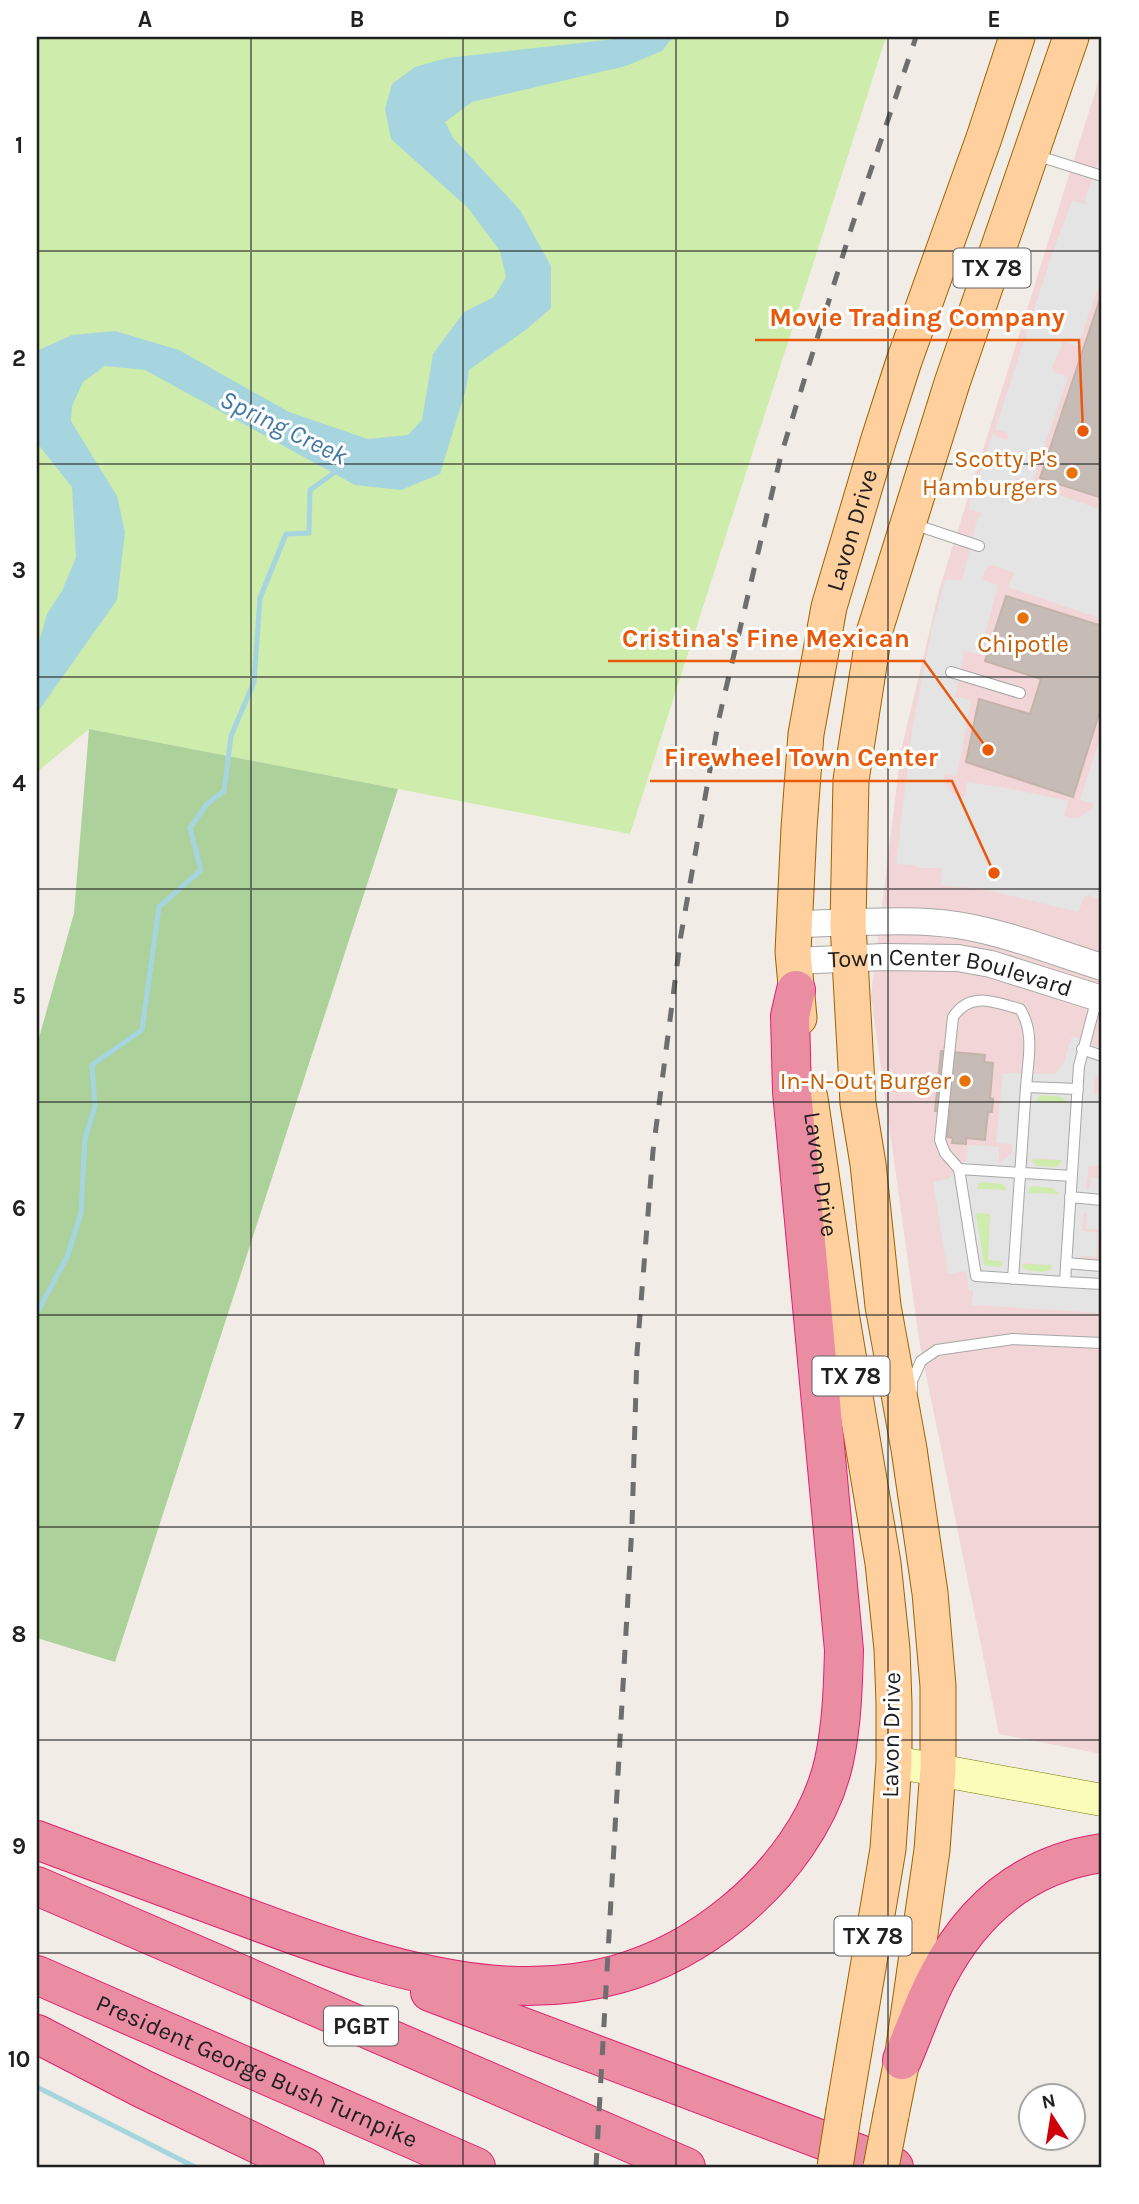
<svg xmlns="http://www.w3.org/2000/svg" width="1139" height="2204" font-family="Karla,sans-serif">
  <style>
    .commercial { fill: #f2d5d6 }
    .grass { fill: #ceecab }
    .forest { fill: #add19a }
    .parking { fill: #e4e4e4; fill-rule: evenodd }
    .water { fill: #a6d5e0 }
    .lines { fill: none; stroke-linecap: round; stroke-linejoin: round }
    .stream { stroke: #a6d5e0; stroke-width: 5 }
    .building { fill: #c6bcb5; stroke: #c3b3a8; stroke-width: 2 }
    .service-casing { stroke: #a7a7a7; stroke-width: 12 }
    .tertiary-casing { stroke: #a7a7a7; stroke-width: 28 }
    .secondary-casing { stroke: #767d01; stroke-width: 33 }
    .primary-casing { stroke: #9c6100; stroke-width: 37 }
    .motorway-casing { stroke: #e1216c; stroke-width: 40 }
    .service { stroke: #fff; stroke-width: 10 }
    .tertiary { stroke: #fff; stroke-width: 26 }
    .secondary { stroke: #fcfcba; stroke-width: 32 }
    .primary { stroke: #ffd09d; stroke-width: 35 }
    .motorway { stroke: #ea8ca2; stroke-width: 38 }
    .rail { stroke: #6e6e6e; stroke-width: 5; stroke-dasharray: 14 14; stroke-linecap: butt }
    .primary-bridge-casing { stroke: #9c6100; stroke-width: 37; stroke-linecap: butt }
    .primary-bridge { stroke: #ffd09d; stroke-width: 35 }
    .grid { fill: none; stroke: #202020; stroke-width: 2; stroke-opacity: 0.55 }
    .food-dot { fill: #e8710a; stroke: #fff; stroke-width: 2.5 }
    .labels { text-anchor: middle; stroke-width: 6; stroke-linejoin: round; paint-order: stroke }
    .shield { fill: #fff; stroke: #636363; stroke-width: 2 }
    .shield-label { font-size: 23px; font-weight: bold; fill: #202020 }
    .food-label { font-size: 24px; fill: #c56008; stroke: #fff; text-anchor: end }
    .street-label { font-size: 24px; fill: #202020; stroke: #fff }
    .water-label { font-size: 26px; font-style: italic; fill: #4278a4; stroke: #fff }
    .leader { fill: none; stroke: #e8590c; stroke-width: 2.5 }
    .callout-dot { fill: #e8590c; stroke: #fff; stroke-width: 2.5 }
    .callout-label { font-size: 26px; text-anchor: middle; font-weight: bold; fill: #e8590c; stroke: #fff; stroke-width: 6; stroke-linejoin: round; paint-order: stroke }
    .neatline { fill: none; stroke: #202020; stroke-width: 2.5 }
    .grid-label { font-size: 23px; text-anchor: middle; font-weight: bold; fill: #202020 }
  </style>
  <rect width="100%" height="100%" fill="#f1ede6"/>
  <path class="commercial" d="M 1102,70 L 1102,1754 L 999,1734 L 919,1340 L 871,996 L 901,751 L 940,587 Z"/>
  <path class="grass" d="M 37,37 L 886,37 L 630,834 L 89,729 L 37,772 Z
    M 1042,1095 L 1062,1096 L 1068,1103 L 1037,1102 L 1038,1097 Z
    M 1031,1159 L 1059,1160 L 1062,1161 L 1061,1165 L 1057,1167 L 1037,1166 Z
    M 982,1182 L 1002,1184 L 1008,1190 L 977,1189 L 978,1184 Z
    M 1033,1186 L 1053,1188 L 1059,1194 L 1028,1193 L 1029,1188 Z
    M 975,1213 L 990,1214 L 988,1259 L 1001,1261 L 1002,1265 L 1000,1267 L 984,1265 Z
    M 1021,1264 L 1049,1265 L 1053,1266 L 1051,1270 L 1042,1272 L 1027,1271 Z"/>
  <path class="forest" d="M 89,729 L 398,789 L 115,1662 L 37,1638 L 37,1045 L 74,913 Z"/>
  <path class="parking" d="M 1102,151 L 1102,275 L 1078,346 L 1063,342 L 1052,368 L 1054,372 L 1068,377 L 1032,483 L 1016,478 L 1014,488 L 1018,498 L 1024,501 L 1029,502 L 1036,487 L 1102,510 L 1102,619 L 1008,587 L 1014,573 L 993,565 L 988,567 L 984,572 L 983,580 L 998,585 L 980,654 L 964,651 L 955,697 L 971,700 L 957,776 L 945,774 L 944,778 L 946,787 L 955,795 L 965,797 L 967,782 L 1008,788 L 1069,801 L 1064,815 L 1073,818 L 1080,817 L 1093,807 L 1093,804 L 1080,800 L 1102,732 L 1102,894 L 1101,900 L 1089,895 L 1085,896 L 1078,912 L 987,890 L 941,885 L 942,868 L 921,868 L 913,865 L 896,864 L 913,724 L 931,632 L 943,587 L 946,579 L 962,581 L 977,520 L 981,515 L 981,513 L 968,509 L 993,433 L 995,436 L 1007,440 L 1008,438 L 1007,432 L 995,430 L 1052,254 L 1072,201 L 1086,204 L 1085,199 Z
    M 1072,1036 L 1102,1048 L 1102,1073 L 1096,1076 L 1094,1083 L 1094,1095 L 1102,1095 L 1102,1166 L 1089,1166 L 1086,1186 L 1087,1190 L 1089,1190 L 1091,1177 L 1102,1178 L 1102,1230 L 1086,1229 L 1087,1213 L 1084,1213 L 1082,1231 L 1098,1233 L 1096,1257 L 1082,1256 L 1080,1259 L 1102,1262 L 1102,1313 L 972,1305 L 973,1290 L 969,1290 L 966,1271 L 948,1274 L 933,1182 L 948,1179 L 966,1160 L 968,1145 L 999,1147 L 999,1163 L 1012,1153 L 1012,1144 L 996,1143 L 1003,1073 L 1055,1074 L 1063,1065 ZM 1042,1095 L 1062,1097 L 1067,1103 L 1037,1102 L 1038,1097 ZM 1033,1158 L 1061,1160 L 1062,1161 L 1057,1167 L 1037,1166 L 1032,1162 ZM 982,1182 L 1002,1184 L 1008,1190 L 977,1189 L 978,1184 ZM 1033,1186 L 1053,1188 L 1059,1194 L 1029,1193 L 1029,1188 ZM 976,1213 L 990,1214 L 988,1260 L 1001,1261 L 1002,1265 L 1000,1267 L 984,1265 ZM 1023,1263 L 1049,1265 L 1052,1266 L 1051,1270 L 1042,1272 L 1027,1270 L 1022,1267 Z"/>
  <path class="water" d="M 633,37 L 673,37 L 662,51 L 626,66 L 472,102 L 445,122 L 454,139 L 520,210 L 551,266 L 551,308 L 527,329 L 469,370 L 466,389 L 440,474 L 401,490 L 355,485 L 145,370 L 105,366 L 83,382 L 72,406 L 71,421 L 117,496 L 125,532 L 117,600 L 37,713 L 37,649 L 47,614 L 62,591 L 76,557 L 72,487 L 37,443 L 37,351 L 72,335 L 115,331 L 179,350 L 289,412 L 368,439 L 408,435 L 422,420 L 433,354 L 464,312 L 494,297 L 506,277 L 500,251 L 468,208 L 391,139 L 385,109 L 392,84 L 415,67 L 447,58 Z"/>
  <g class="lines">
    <path class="stream" d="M 37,1313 L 67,1257 L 81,1213 L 85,1138 L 95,1107 L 92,1065 L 142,1030 L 159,907 L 201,870 L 190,828 L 207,804 L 224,791 L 231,736 L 254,682 L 260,598 L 286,534 L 309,533 L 310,490 L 338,470
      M 37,2087 L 195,2167"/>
  </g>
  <path class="building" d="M 1102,293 L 1102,498 L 1040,478 Z
    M 1006,596 L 1102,626 L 1102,704 L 1073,797 L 966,762 L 979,699 L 1030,714 L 1041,679 L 985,661 Z
    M 941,1051 L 985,1055 L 984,1062 L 993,1063 L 990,1098 L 993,1099 L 992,1112 L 988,1112 L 985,1140 L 966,1138 L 966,1144 L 952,1143 L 953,1138 L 947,1137 L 950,1112 L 935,1111 Z"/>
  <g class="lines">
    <g class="service-casing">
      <path id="service" d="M 1035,155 L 1102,176
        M 913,524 L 979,546
        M 951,672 L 1020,693
        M 1082,1049 L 1102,1056
        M 1026,1087 C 1028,1061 1035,1032 1020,1009 C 994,1002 970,991 953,1017 L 940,1140 L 945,1153 L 959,1169 L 976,1276 L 1065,1282 L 1079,1066 L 1097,998
        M 959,1169 L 1072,1176
        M 1070,1197 L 1102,1200
        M 1066,1263 L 1102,1266
        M 1013,1279 L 1026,1087 L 1078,1089
        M 1065,1282 L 1102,1284
        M 912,1390 L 912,1381 L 921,1361 L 937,1350 L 1013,1339 L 1102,1343"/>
    </g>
    <g class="tertiary-casing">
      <g id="tertiary">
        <path d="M 795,924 C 847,924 905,917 957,925 C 1007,933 1054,952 1102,967"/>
        <path id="s1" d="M 794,961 L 884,957 L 958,958 L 991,964 L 1102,999"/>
      </g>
    </g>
    <g class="secondary-casing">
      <path id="secondary" d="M 894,1762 L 1102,1800"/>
    </g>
    <g class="primary-casing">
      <g id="primary">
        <path id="s2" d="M 799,1018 L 793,952 L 799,828 L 806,734 L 829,607 L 878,442 L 904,361 L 984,138 L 1017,37"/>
        <path id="s3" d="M 810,1098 L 842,1319 L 883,1563 L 892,1649 L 894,1703 L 894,1762 L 888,1849 L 844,2110"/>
        <path d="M 891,2115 L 902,2060 L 932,1850 L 938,1769 L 938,1686 L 930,1593 L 909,1449 L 883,1306 L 868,1164 L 858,1103 L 848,924 L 851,780 L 874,633 L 952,383 L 1071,37"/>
      </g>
    </g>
    <g class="motorway-casing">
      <g id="motorway">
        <path d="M 37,1840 C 106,1866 175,1891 245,1917 C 409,1978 582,2038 734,1912 C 780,1874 821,1820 834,1761 C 842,1724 843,1687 844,1650 L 792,1092 L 790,1016 L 796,990"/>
        <path d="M 37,1886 L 686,2167"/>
        <path id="s4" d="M 37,1975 L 476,2167"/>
        <path d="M 430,1992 L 894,2167"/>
        <path d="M 37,2034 L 143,2089 L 305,2167"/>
        <path d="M 902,2060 C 914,2032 924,2002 938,1976 C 973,1909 1026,1864 1102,1853"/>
      </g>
    </g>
    <use href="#service" class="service"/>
    <use href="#tertiary" class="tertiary"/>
    <use href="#secondary" class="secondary"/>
    <use href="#primary" class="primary"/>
    <use href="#motorway" class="motorway"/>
    <path class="rail" d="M 596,2167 L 632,1525 L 637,1353 L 653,1151 L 681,935 L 719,718 L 781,455 L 852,226 L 916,37"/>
    <g class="primary-bridge-casing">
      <path id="primary-bridge" d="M 835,2167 L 844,2110
        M 881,2167 L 891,2115"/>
    </g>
    <use href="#primary-bridge" class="primary-bridge"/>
  </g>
  <path class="grid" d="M 251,37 L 251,2167M 463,37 L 463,2167M 676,37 L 676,2167M 888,37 L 888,2167M 37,251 L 1102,251M 37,464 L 1102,464M 37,677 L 1102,677M 37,889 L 1102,889M 37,1102 L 1102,1102M 37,1315 L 1102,1315M 37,1527 L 1102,1527M 37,1740 L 1102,1740M 37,1953 L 1102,1953"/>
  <g class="food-dot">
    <circle cx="1072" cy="473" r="7"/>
    <circle cx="1023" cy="618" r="7"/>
    <circle cx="965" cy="1081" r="7"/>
  </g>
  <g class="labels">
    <g class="shield">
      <rect x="953.5" y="248.5" width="77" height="39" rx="5"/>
      <rect x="812.5" y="1356.5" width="77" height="39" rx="5"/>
      <rect x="834.5" y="1916.5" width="77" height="39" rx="5"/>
      <rect x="324" y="2006.5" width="74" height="39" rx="5"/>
    </g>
    <g class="shield-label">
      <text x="992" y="276">TX 78</text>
      <text x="851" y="1384">TX 78</text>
      <text x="873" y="1944">TX 78</text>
      <text x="361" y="2034">PGBT</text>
    </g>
    <g class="food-label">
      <text x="1058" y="467">Scotty P's<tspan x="1058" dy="28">Hamburgers</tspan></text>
      <text x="1023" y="652" text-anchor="middle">Chipotle</text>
      <text x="951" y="1089">In-N-Out Burger</text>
    </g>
    <g class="street-label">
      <text dy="8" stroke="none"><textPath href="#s2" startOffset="494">Lavon Drive</textPath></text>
      <text dy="8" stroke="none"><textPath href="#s1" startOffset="158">Town Center Boulevard</textPath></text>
      <text dy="8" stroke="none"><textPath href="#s3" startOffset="77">Lavon Drive</textPath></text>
      <text transform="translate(891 1735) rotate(-89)" y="8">Lavon Drive</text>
      <text dy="8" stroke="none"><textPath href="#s4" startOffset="240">President George Bush Turnpike</textPath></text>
    </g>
    <g class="water-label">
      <text transform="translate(284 427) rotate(26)" y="9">Spring Creek</text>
    </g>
  </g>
  <path class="leader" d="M1083 431L1079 340H755M988 750L924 661H608M994 873L952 781H650"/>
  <g class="callout-dot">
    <circle cx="1083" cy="431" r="7"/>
    <circle cx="988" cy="750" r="7"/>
    <circle cx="994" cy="873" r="7"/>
  </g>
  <g class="callout-label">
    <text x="917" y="326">Movie Trading Company</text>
    <text x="766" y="647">Cristina's Fine Mexican</text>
    <text x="801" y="766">Firewheel Town Center</text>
  </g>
  <rect width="1139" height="2204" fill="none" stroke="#ffffff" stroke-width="77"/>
  <g transform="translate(1052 2117) rotate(348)"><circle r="33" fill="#ffffff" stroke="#a6a6a6" stroke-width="2"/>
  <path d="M0-5L12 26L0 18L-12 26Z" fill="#d0000a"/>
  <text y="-10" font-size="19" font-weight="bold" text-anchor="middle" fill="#202020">N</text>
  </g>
  <rect x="38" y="38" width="1062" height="2128" class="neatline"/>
  <g class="grid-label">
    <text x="145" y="27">A</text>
    <text x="357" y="27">B</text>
    <text x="570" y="27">C</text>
    <text x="782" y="27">D</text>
    <text x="994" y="27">E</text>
    <text x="19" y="153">1</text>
    <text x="19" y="366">2</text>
    <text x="19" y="578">3</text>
    <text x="19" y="791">4</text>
    <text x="19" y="1004">5</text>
    <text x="19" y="1216">6</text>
    <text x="19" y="1429">7</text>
    <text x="19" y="1642">8</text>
    <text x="19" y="1854">9</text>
    <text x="19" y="2067">10</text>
  </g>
</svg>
